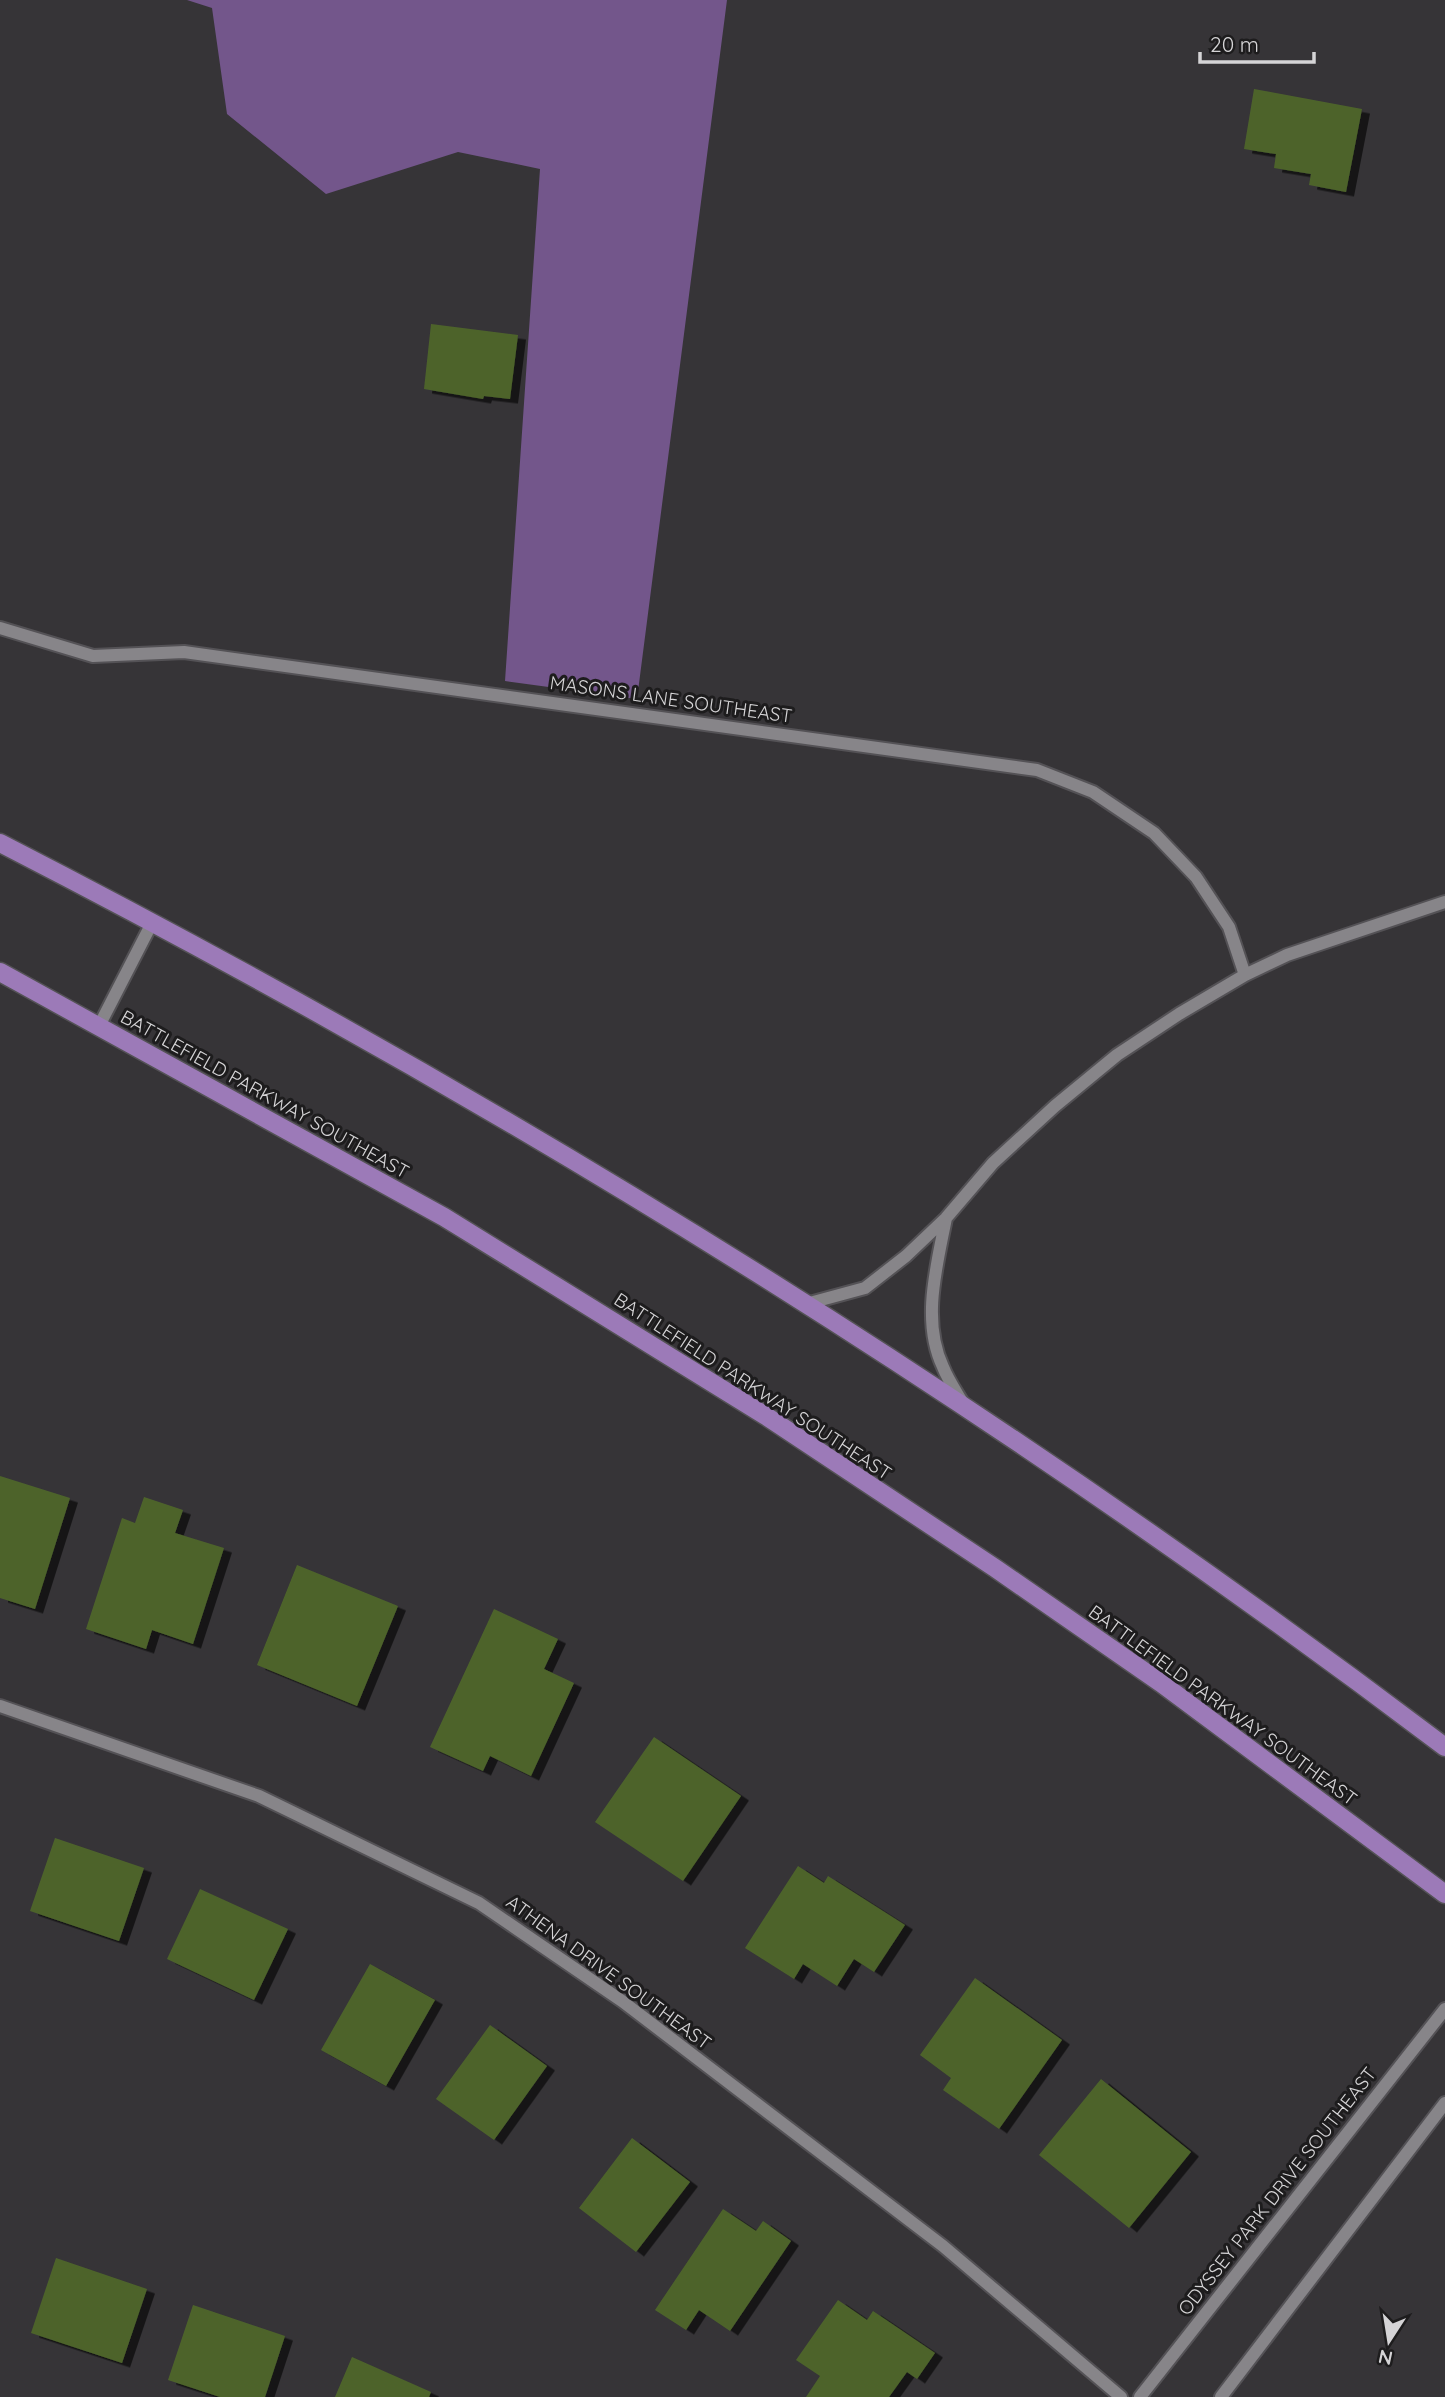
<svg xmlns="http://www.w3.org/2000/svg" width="1445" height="2397" font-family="Quicksand,sans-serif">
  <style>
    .forest { fill: #73568b }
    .building { fill: #4d642b; filter: url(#shadow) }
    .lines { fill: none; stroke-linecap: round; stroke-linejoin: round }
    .minor-casing { stroke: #545256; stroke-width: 16 }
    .major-casing { stroke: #545256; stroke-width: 21 }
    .minor { stroke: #878589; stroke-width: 12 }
    .major { stroke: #9c7ab8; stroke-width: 18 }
    .labels { text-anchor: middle; stroke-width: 6; stroke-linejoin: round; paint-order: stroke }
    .street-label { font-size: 19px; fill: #d5d4d6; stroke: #1d1c1d }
  </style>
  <defs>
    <filter id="shadow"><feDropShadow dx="8" dy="4.5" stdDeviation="0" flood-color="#0009"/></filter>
  </defs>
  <rect width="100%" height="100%" fill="#363437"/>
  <path class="forest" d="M 187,0 L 727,0 L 637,699 L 505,681 L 540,169 L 458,152 L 326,194 L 227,114 L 212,8 Z"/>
  <path class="building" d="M 1254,89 L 1362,109 L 1346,192 L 1309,185 L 1311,174 L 1274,168 L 1276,154 L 1244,149 Z
    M 431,324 L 518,335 L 510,399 L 484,396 L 483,399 L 424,389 Z
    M 0,1476 L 70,1498 L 35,1609 L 0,1598 Z
    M 144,1497 L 183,1510 L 175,1533 L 224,1548 L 193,1644 L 152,1630 L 146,1649 L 86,1629 L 122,1518 L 135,1523 Z
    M 297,1565 L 398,1606 L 357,1706 L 257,1665 Z
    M 494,1609 L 558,1639 L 544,1669 L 574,1683 L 531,1776 L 490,1756 L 483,1771 L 430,1747 Z
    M 654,1737 L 741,1796 L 683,1881 L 595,1822 Z
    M 55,1838 L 144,1868 L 119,1941 L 30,1911 Z
    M 798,1866 L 824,1883 L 828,1876 L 905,1925 L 874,1972 L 854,1959 L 837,1986 L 803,1964 L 794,1979 L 745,1948 Z
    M 200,1889 L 288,1929 L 254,2000 L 167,1959 Z
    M 370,1964 L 435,2000 L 386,2086 L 321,2050 Z
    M 975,1978 L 1062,2040 L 999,2129 L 943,2090 L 951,2078 L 920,2055 Z
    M 490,2025 L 547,2066 L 494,2140 L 436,2099 Z
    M 1101,2079 L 1191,2152 L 1129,2228 L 1039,2155 Z
    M 632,2138 L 690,2182 L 636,2252 L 579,2208 Z
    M 723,2209 L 756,2231 L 763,2221 L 791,2241 L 730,2331 L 699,2310 L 686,2330 L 655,2310 Z
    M 56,2258 L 147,2289 L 122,2363 L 31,2333 Z
    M 838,2300 L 867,2320 L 873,2311 L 935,2353 L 917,2379 L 907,2372 L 889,2397 L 806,2397 L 820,2376 L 796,2360 Z
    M 193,2305 L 285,2336 L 265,2397 L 220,2397 L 168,2380 Z
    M 352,2357 L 431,2392 L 429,2397 L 335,2397 Z"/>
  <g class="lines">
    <g class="minor-casing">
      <path id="minor" d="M 0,628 L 93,656 L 184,652 L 1037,770 L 1093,792 L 1154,833 L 1196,877 L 1229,927 L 1245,975
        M 99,1026 L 153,921
        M 946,1218 C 937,1265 921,1321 943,1367 C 948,1380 957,1393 964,1405
        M 806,1304 L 865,1288 L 906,1256 L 946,1218 L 993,1163 L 1055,1106 L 1117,1055 L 1179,1014 L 1245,975 L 1287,955 L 1445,902
        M 0,1706 L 259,1796 L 479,1903 L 622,2001 L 943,2246 L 1121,2397
        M 1140,2397 L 1445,2009
        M 1221,2397 L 1445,2103"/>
    </g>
    <g class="major-casing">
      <path id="major" d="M 0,843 C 505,1102 991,1404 1445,1747
        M 0,972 L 444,1217 L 766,1416 L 995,1568 L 1161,1683 L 1445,1894"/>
    </g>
    <use href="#minor" class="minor"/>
    <use href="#major" class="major"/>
  </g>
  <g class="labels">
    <g class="street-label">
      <text transform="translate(671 699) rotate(8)" y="7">MASONS LANE SOUTHEAST</text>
      <text transform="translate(265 1094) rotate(29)" y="7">BATTLEFIELD PARKWAY SOUTHEAST</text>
      <text transform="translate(753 1386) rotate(33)" y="7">BATTLEFIELD PARKWAY SOUTHEAST</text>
      <text transform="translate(1223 1705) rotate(36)" y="7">BATTLEFIELD PARKWAY SOUTHEAST</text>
      <text transform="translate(609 1972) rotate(36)" y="7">ATHENA DRIVE SOUTHEAST</text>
      <text transform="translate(1277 2191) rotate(-52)" y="7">ODYSSEY PARK DRIVE SOUTHEAST</text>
    </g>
  </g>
  <g transform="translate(1389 2341) rotate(192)" stroke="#1d1c1d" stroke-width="5" paint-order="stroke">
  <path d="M0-5L12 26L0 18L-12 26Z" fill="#d5d4d6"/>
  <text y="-10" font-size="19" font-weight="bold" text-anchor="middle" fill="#d5d4d6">N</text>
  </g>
  <path d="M1200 52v10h114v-10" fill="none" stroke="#d5d4d6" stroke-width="3.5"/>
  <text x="1210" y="52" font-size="21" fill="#d5d4d6" stroke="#1d1c1d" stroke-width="5" paint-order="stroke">20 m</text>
</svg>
